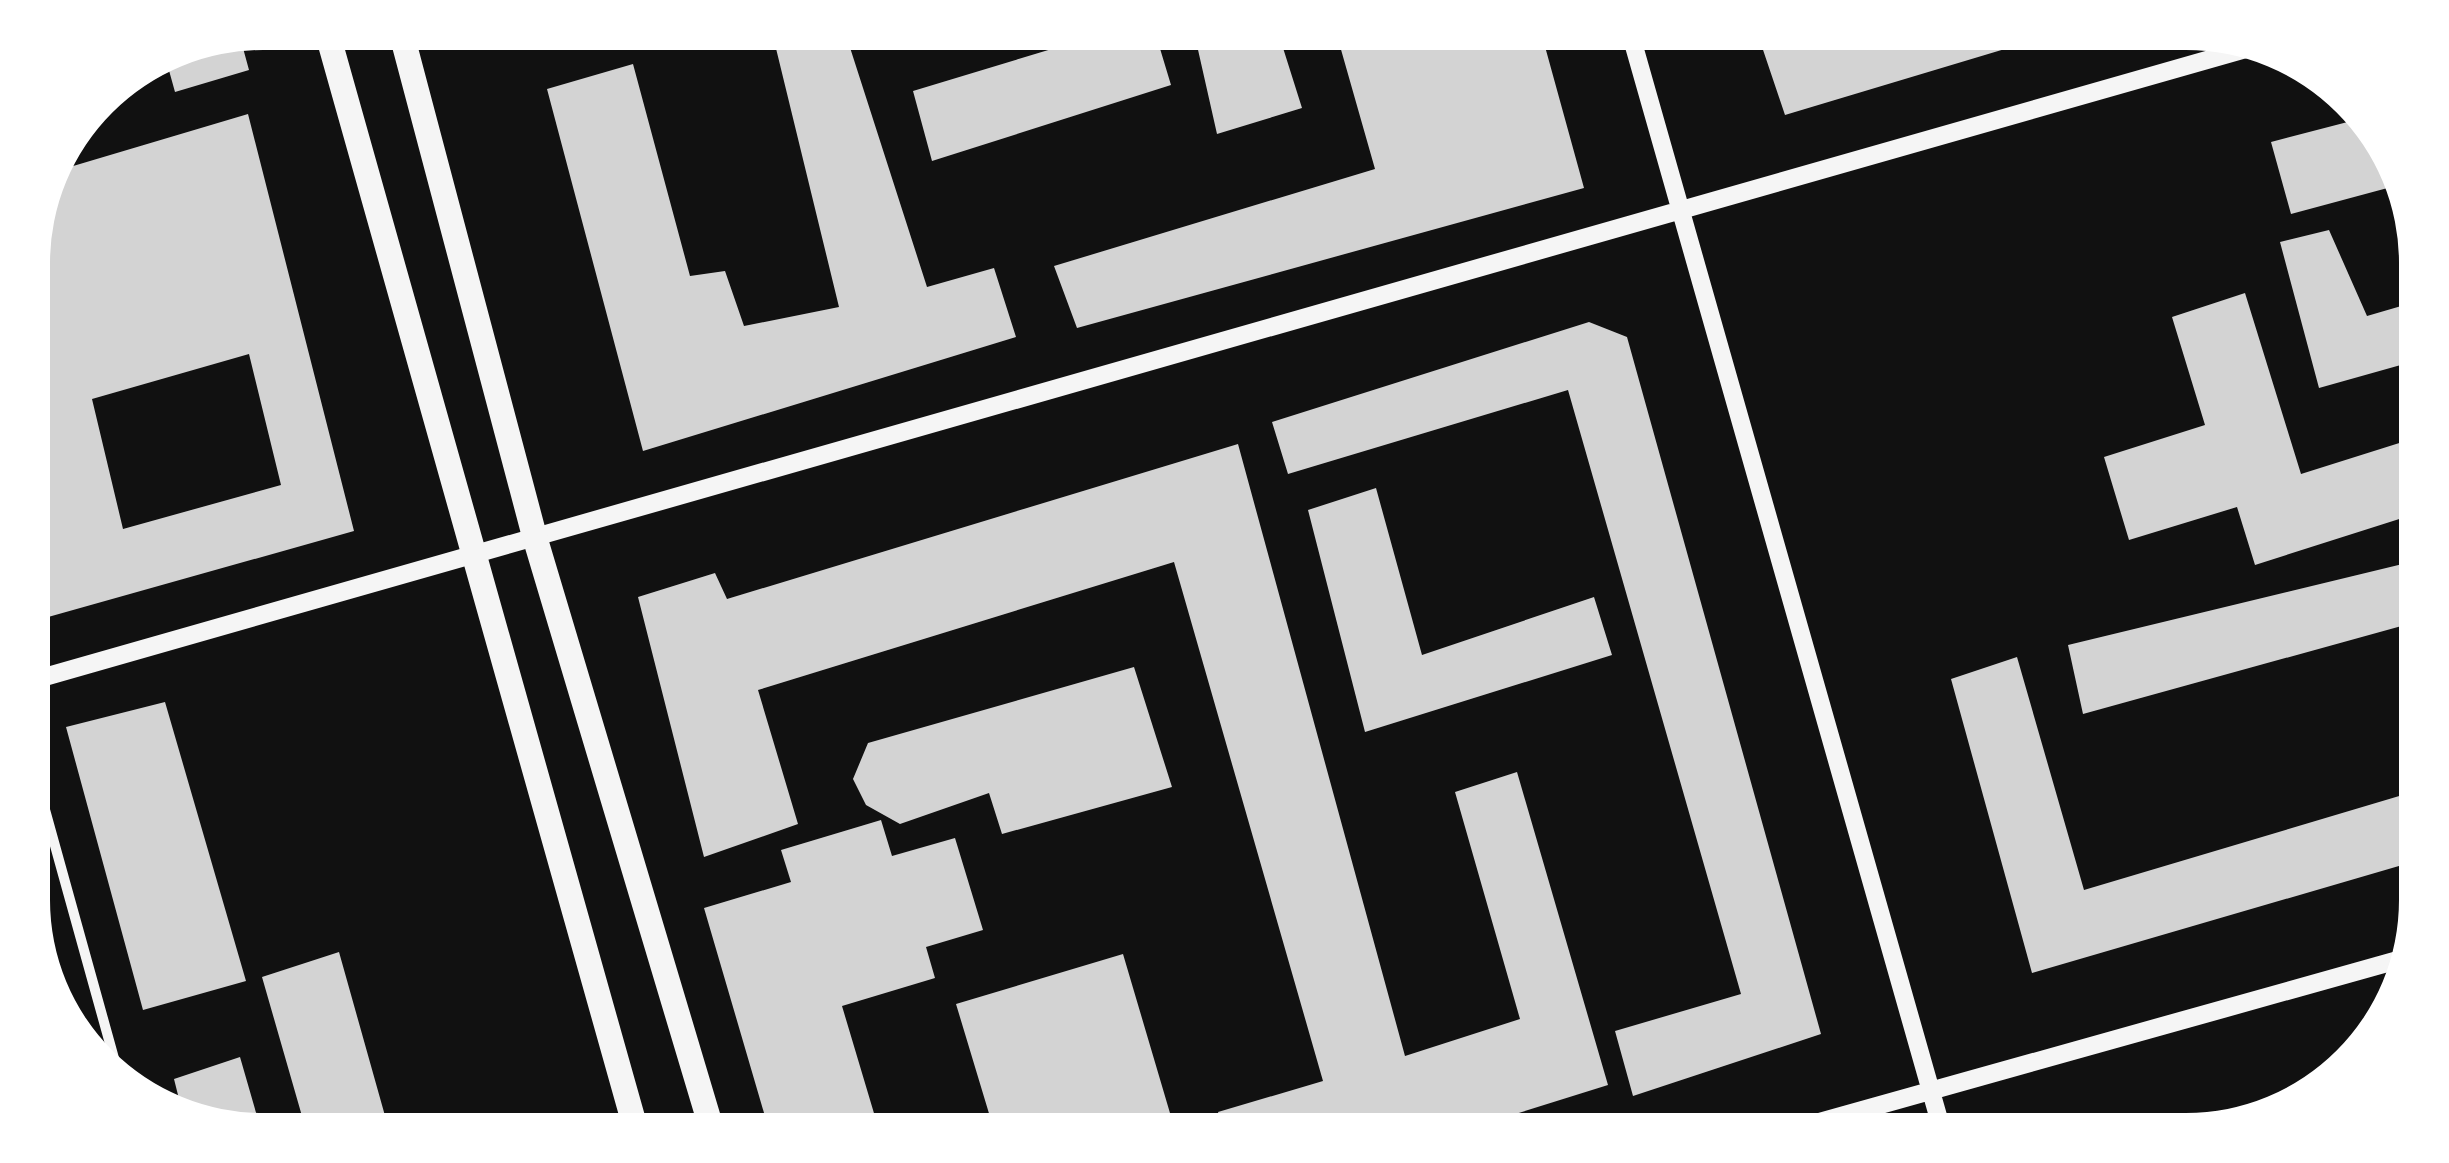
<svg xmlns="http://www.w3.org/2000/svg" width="2449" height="1163" font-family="'PT Sans Narrow',sans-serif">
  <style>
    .building { fill: #d3d3d3; fill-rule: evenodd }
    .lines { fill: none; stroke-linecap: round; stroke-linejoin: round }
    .minor { stroke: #f5f5f5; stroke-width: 10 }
    .tertiary { stroke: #f5f5f5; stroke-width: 18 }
    .primary { stroke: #f5f5f5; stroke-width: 25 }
  </style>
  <rect width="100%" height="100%" fill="#111"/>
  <path class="building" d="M 503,32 L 553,32 L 553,33 L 508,47 Z
    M 772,32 L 845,32 L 927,287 L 994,268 L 1016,337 L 643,451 L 547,89 L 633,64 L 690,276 L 725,271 L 744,326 L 839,307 Z
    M 1108,32 L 1155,32 L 1171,85 L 932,161 L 913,91 Z
    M 1194,32 L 1278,32 L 1302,108 L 1217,134 Z
    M 1336,32 L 1541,32 L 1584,188 L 1077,328 L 1054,266 L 1375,169 Z
    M 1757,32 L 2058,32 L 2058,33 L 1785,115 Z
    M 240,37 L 249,70 L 175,92 L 165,56 L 175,50 Z
    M 248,114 L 354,531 L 34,621 L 34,531 L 40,530 L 34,503 L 33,247 L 53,172 ZM 249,354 L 281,485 L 123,529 L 92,399 Z
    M 2363,118 L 2369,122 L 2395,186 L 2291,214 L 2271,142 Z
    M 2329,230 L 2367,316 L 2415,302 L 2415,361 L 2319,388 L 2280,242 Z
    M 2245,293 L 2301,474 L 2412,439 L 2415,451 L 2415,514 L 2255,565 L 2237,507 L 2129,540 L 2104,457 L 2205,425 L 2172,317 Z
    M 1589,322 L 1627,337 L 1821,1034 L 1633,1096 L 1615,1031 L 1741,994 L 1568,390 L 1288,474 L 1272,422 Z
    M 1238,444 L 1405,1056 L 1520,1019 L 1455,792 L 1517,772 L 1608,1085 L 1464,1130 L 1223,1130 L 1218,1112 L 1323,1081 L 1174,562 L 758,690 L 798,824 L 704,857 L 638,597 L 715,573 L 727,599 Z
    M 1376,488 L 1422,655 L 1594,597 L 1612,655 L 1365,732 L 1308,510 Z
    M 2415,561 L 2416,622 L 2083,714 L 2068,645 Z
    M 2017,657 L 2084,890 L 2416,791 L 2416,861 L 2032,973 L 1951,679 Z
    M 1134,667 L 1172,787 L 1002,834 L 989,793 L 900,824 L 866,805 L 853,779 L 868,743 Z
    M 165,702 L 246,981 L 143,1010 L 66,727 Z
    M 881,820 L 892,856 L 955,838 L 983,930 L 926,947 L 935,978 L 842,1006 L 879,1130 L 769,1130 L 704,908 L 791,882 L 781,850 Z
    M 339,952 L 389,1130 L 306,1130 L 262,977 Z
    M 1123,954 L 1175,1130 L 994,1130 L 956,1004 Z
    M 240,1057 L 261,1130 L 183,1115 L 174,1079 Z"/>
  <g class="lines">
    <path class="minor" d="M 34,770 L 117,1069"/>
    <path class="tertiary" d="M 1630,32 L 1942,1130
      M 34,680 L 2256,46
      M 1791,1130 L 2405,958"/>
    <path class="primary" d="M 327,32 L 636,1130
      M 401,32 L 535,538 L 712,1130"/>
  </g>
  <path d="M0 0H2449V1163H0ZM263 50H2186A213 213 0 0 1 2399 263V900A213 213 0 0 1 2186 1113H263A213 213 0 0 1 50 900V263A213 213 0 0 1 263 50Z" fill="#fff" fill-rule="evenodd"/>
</svg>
